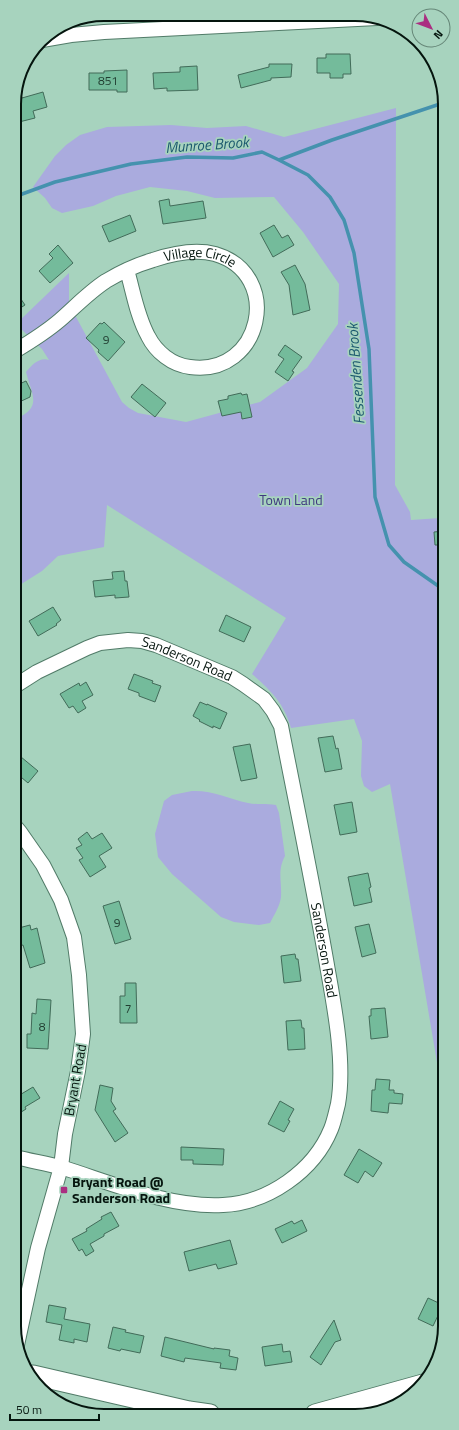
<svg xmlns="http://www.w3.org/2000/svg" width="459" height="1430" font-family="'Titillium Web',sans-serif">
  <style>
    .green { fill: #aaabde }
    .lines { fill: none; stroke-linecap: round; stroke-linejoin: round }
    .stream { stroke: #4592ae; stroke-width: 3.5 }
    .building { fill: #74bb9b; stroke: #426b59 }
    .street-casing { stroke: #517b68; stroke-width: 16 }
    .secondary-casing { stroke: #517b68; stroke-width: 21 }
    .street { stroke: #fff; stroke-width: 14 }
    .secondary { stroke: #fff; stroke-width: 19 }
    .poi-dot { fill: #aa2e81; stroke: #a7d3be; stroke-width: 1.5 }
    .labels { text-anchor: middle; stroke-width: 3.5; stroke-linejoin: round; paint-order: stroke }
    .number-label { font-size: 12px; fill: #213e31 }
    .street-label { font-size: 14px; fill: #05150e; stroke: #a7d3be }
    .park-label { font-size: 14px; fill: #3f3880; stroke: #a7d3be }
    .poi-label { font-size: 14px; font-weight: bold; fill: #05150e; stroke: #a7d3be; text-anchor: start }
    .water-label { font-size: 15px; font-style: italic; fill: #1b596e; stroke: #a7d3be }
    .rim { fill: none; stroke: #05150e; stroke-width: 2 }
  </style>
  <rect width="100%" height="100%" fill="#a7d3be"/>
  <path class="green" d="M 396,108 L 395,485 L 410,512 L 411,520 L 440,518 L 444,542 L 445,1110 L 390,784 L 372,792 L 364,786 L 361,776 L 362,741 L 354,719 L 291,728 C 284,703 271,691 252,674 L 286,618 L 107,505 L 104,547 L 58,556 L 42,571 L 15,588 L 15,419 C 43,408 32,395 26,372 C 32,365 39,357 49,360 L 42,349 L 16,324 L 69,273 L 69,304 L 122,402 L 129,408 L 138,413 L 186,422 L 260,402 L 307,368 L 338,324 L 339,284 L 303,232 L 274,197 L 215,198 L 187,191 L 150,187 L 116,196 L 93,206 L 62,213 L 52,208 L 45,198 L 33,187 L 55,156 L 66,145 L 80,135 L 107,127 L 171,125 L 207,128 L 246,126 L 284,137 Z
    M 192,791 C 212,790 229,799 248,803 C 257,805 266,803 276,805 L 279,813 L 285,856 C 277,871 282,881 281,897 C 280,906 274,915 270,923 L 259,925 L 234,922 L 221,917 L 172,874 L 158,857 L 155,834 L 164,801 L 172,795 Z"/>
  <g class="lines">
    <path class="stream" d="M 279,160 L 308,175 L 330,197 L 344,220 L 354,253 L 369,349 L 375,497 L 389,545 L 404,562 L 444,590
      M 14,197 L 55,182 L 131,164 L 187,157 L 233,158 L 262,152 L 279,160 L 332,140 L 443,103
      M 442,941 L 444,964"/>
  </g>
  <path class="building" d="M 326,54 L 350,54 L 351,74 L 343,74 L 343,78 L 330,78 L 330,73 L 317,73 L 317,58 L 326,58 Z
    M 269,64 L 292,64 L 291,77 L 271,78 L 271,80 L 241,88 L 238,75 L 269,67 Z
    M 197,66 L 198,90 L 167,91 L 167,88 L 154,89 L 153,73 L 180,72 L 180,67 Z
    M 127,70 L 127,92 L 117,92 L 117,90 L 89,90 L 89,73 L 104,73 L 104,71 Z
    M 18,85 L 22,98 L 43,92 L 47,107 L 33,111 L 35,118 L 19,122 L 18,116 L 14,117 L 14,98 Z
    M 169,199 L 170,206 L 203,201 L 206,218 L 163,224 L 159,201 Z
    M 130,215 L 136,231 L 109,242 L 102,226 Z
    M 274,225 L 282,238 L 288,235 L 294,245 L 273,257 L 260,233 Z
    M 58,245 L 73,263 L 50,283 L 39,271 L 53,258 L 49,254 Z
    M 295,265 L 305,284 L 310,310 L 293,315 L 289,285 L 281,272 Z
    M 14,289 L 25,305 L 14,312 Z
    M 104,322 L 125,342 L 108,361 L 98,352 L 99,350 L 86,338 L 100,323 L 102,324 Z
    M 285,345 L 302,357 L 292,371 L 294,372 L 288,381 L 275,372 L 284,359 L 278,355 Z
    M 26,381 L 31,391 L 30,397 L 15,404 L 15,386 Z
    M 142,384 L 166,403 L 155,417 L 131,397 Z
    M 241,393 L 242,395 L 247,394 L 252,417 L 242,419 L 241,412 L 222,416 L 218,401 L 228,399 L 228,396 Z
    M 444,531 L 444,545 L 435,545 L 434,532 Z
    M 124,571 L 125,581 L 127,581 L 129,597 L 115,598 L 115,595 L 95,597 L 93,581 L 113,579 L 112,572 Z
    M 53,607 L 61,620 L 56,624 L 57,625 L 38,636 L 29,621 Z
    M 226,615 L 251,627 L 244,642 L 219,631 Z
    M 134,674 L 153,681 L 152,683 L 161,686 L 155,702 L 139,696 L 139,693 L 128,689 Z
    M 86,682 L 93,695 L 82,701 L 86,708 L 78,713 L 73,706 L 69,708 L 60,694 L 79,683 L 80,686 Z
    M 200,702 L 207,705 L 207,704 L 227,713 L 220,729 L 213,726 L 213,728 L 199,721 L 200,720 L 193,716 Z
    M 333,736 L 336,749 L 338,748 L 342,769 L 325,772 L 318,738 Z
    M 250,744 L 257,778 L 241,781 L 233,747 Z
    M 15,752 L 38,771 L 28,783 L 15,772 Z
    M 352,802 L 357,832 L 340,835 L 334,805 Z
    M 87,832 L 92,839 L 102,833 L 112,848 L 99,856 L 106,867 L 90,877 L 79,860 L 83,858 L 76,848 L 82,845 L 78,839 Z
    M 368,873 L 371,887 L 369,888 L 372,902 L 354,906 L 348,877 Z
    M 119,901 L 131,939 L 115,944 L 103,906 Z
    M 369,924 L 376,953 L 362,957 L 355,927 Z
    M 30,925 L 31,930 L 37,928 L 45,963 L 30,968 L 23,945 L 19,946 L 15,935 L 15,929 Z
    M 295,954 L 296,959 L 298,959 L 301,981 L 284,983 L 281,956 Z
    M 125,983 L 136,983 L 137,1023 L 120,1023 L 120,996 L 125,996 Z
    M 37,999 L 51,1000 L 48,1049 L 27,1048 L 27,1034 L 31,1034 L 32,1013 L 36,1014 Z
    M 385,1008 L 388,1037 L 371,1039 L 369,1016 L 371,1016 L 371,1009 Z
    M 301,1020 L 302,1028 L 304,1028 L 305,1049 L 288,1050 L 286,1021 Z
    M 376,1079 L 390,1080 L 389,1090 L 394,1090 L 394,1093 L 403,1094 L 402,1104 L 389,1103 L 388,1113 L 371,1111 L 372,1090 L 375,1090 Z
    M 100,1085 L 113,1088 L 111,1101 L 116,1109 L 113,1111 L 128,1133 L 115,1142 L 95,1110 Z
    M 33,1087 L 40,1098 L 25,1107 L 26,1109 L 15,1116 L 15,1093 L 18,1096 Z
    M 280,1101 L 294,1109 L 288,1120 L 290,1121 L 284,1132 L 268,1124 Z
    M 181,1147 L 224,1149 L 223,1165 L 193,1164 L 193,1160 L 181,1160 Z
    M 359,1149 L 382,1163 L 373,1177 L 365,1171 L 358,1183 L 344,1175 Z
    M 111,1212 L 119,1226 L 104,1234 L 104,1236 L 90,1244 L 94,1251 L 86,1256 L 82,1249 L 79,1251 L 72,1239 L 87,1231 L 86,1229 L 102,1219 L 101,1217 Z
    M 302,1220 L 307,1231 L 282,1243 L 275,1229 L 292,1221 L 294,1224 Z
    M 230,1240 L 237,1264 L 218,1269 L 216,1264 L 189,1271 L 184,1252 Z
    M 428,1298 L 443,1305 L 433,1326 L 418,1319 Z
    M 49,1305 L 66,1308 L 64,1319 L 90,1324 L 87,1342 L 74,1339 L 74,1343 L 59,1340 L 62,1325 L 46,1322 Z
    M 334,1320 L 341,1340 L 335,1342 L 321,1365 L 310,1357 Z
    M 113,1327 L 126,1330 L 125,1332 L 144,1336 L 140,1353 L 121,1349 L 120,1351 L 108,1348 Z
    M 165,1337 L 214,1349 L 214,1348 L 230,1350 L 229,1356 L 238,1358 L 236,1370 L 220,1368 L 221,1363 L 185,1358 L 184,1362 L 161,1356 Z
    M 282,1344 L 283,1352 L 290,1351 L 292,1362 L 265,1366 L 262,1347 Z"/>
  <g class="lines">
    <g class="street-casing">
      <g id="street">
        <path d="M 42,40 L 71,35 L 104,32 L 377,18"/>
        <path id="s1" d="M 15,351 C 30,342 46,332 60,320 C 75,307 89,292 106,281 C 121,272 136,265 153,260 C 171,254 196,249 215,254 C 284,274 262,377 190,367 C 172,365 156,352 148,336 C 137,316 133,291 127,270"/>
        <path id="s2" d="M 15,686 L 37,672 L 87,648 L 100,643 L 128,640 L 142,641 L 156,645 L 232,677 L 243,684 L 264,699 L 273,711 L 281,726 C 297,808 314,889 328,971 C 335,1010 345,1064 338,1104 C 336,1112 334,1122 331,1129 C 314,1171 268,1203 223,1205 C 171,1208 114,1184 64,1168 C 48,1164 32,1161 15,1157"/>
        <path d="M 15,826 L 20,832 L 43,865 L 61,900 L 74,937 L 79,975 L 83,1034 L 78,1071 L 65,1134 L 61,1167 L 38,1248 L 17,1345"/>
      </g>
    </g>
    <g class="secondary-casing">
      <path id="secondary" d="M 33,1375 L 189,1411 L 210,1414
        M 315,1414 L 423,1384"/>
    </g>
    <use href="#street" class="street"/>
    <use href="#secondary" class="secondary"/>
  </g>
  <rect class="poi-dot" x="60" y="1186" width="8" height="8" rx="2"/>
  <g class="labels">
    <g class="number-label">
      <text x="108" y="85">851</text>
      <text x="106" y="344">9</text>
      <text x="117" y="927">9</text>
      <text x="128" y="1013">7</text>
      <text x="42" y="1031">8</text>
    </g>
    <g class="street-label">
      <text dy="5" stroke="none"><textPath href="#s1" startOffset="215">Village Circle</textPath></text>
      <text dy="5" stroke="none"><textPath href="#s2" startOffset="186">Sanderson Road</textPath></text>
      <text dy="5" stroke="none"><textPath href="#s2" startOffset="534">Sanderson Road</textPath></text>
      <text transform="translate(75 1080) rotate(-80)" y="5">Bryant Road</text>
    </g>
    <g class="park-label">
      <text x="291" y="505">Town Land</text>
    </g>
    <g class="poi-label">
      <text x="72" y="1187">Bryant Road @<tspan x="72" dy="16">Sanderson Road</tspan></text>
    </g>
    <g class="water-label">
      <text transform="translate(207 145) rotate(-4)" y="5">Munroe Brook</text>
      <text transform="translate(356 374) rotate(-94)" y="5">Fessenden Brook</text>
    </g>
  </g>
  <path d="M0 0H459V1430H0ZM104 21H355A83 83 0 0 1 438 104V1326A83 83 0 0 1 355 1409H104A83 83 0 0 1 21 1326V104A83 83 0 0 1 104 21Z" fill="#a7d3be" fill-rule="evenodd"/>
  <path class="rim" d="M104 21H355A83 83 0 0 1 438 104V1326A83 83 0 0 1 355 1409H104A83 83 0 0 1 21 1326V104A83 83 0 0 1 104 21Z"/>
  <g transform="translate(431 28) rotate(132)"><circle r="19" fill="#a7d3be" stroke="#668778"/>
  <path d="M0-3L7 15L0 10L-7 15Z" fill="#aa2e81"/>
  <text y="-6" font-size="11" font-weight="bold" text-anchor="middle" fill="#05150e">N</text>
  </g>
  <path d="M10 1414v6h89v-6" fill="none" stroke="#05150e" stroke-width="2"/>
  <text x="16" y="1414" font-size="12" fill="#05150e" stroke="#a7d3be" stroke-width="3" paint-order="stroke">50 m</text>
</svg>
